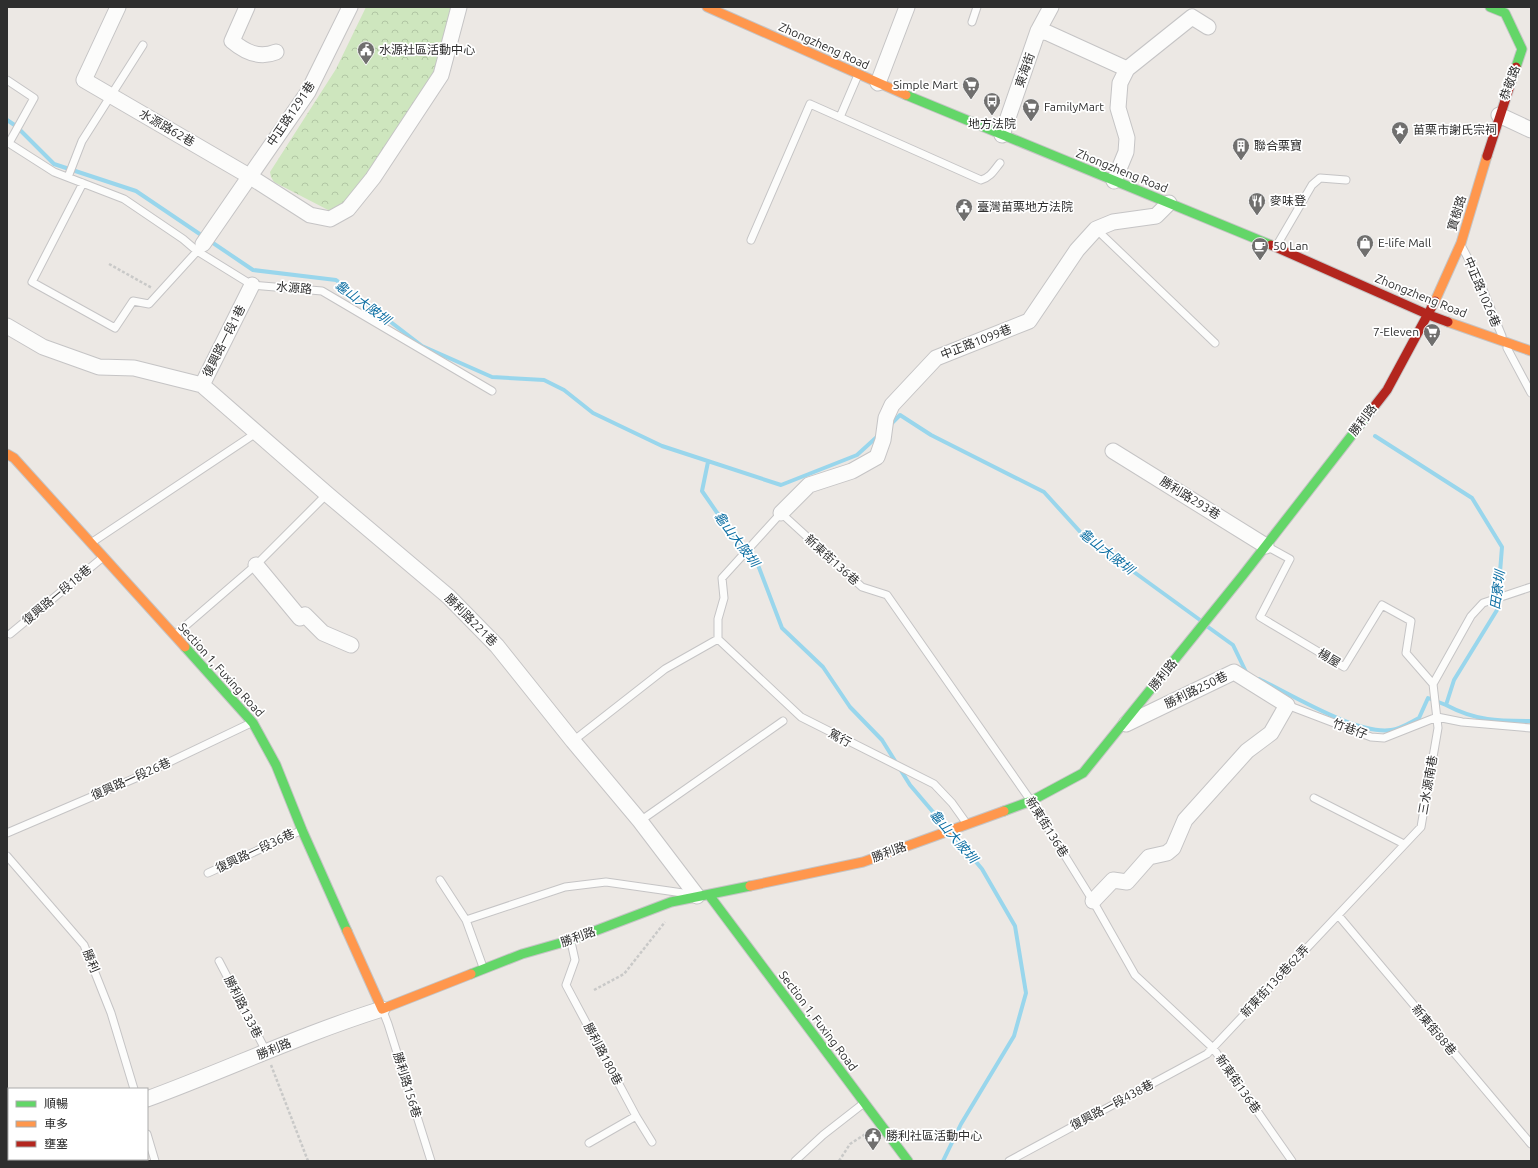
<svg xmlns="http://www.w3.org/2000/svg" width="1538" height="1168" font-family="Ubuntu,'Noto Sans TC',sans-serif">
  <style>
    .park { fill: url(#park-crowns) }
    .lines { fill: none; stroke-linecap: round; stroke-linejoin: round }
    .stream { stroke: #99d6ec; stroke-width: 4 }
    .lane-casing { stroke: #c5c4c5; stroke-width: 9 }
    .street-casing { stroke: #c5c4c5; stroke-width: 17 }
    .fast-casing { stroke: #c5c4c5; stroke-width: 11 }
    .slow-casing { stroke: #c5c4c5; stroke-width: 11 }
    .jam-casing { stroke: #c5c4c5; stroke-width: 11 }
    .path { stroke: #c9c9c8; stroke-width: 2.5; stroke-dasharray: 3 2; stroke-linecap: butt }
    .lane { stroke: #fcfcfb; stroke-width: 7 }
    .street { stroke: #fcfcfb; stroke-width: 15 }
    .fast { stroke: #63d668; stroke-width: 9 }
    .slow { stroke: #ff974d; stroke-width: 9 }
    .jam { stroke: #b3261e; stroke-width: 9 }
    .labels { text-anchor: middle; stroke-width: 3.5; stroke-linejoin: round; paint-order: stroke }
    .street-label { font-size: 12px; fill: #2e2e2e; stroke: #fff }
    .poi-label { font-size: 12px; fill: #2e2e2e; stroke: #fff; text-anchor: start }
    .water-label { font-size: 13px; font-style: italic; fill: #0d6fa3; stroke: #fff }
  </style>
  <defs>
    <pattern id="park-crowns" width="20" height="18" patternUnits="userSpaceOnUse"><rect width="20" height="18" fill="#cee6be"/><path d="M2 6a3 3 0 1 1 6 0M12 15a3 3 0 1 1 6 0" fill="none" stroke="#b1c6a4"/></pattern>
  </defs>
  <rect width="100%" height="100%" fill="#ece8e4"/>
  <path class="park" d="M 366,7 L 455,7 L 444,60 L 354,204 L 332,212 L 274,182 L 271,177 L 270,172 L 336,69 Z"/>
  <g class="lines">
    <path class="stream" d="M 7,120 L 16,126 L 54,164 L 136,191 L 253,270 L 336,280 L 422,346 L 492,377 L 544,380 L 564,390 L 593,413 L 662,446 L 781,485 L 857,455 L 879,435
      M 890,425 L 900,415 L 931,435 L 1044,492 L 1083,535 L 1200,620
      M 1375,436 L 1472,498 L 1502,547 L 1497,610 L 1454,680 L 1446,705 C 1476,721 1498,721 1531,721
      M 708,462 L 702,491 L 729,530 L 758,565 L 782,628 L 823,667 L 850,707 L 882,740 L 910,785 L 945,826
      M 1208,627 L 1233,645 L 1247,674
      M 1259,679 C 1292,695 1357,735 1391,730 C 1401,729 1411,722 1419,718 L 1428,698 L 1446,705
      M 943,1161 L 961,1124 L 1014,1036 L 1026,993 L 1015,926 L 982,869 L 955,837"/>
    <g class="lane-casing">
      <path id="lane" d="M 972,22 L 977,7
        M 7,80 L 34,98 L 9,143
        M 840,117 L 858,75
        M 7,142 L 54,172 L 124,199 L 183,239 L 197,251 L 252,285 L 322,291 L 492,391
        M 68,177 L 82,141 L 143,45
        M 83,183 L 32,282 L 115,328 L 133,301 L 149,304 L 200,248
        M 1096,229 L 1215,343
        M 751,240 L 810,104 L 981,180 C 991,177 994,170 1000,163
        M 1277,245 L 1312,185 L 1320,178 L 1346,180
        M 1462,247 L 1477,275 L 1502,336
        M 1507,348 L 1531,393
        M 91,543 L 256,433
        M 1268,547 L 1290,559 L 1260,617 L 1344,667 L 1382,605 L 1411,621 L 1406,653 L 1433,684
        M 10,634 L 102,558
        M 176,634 L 256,565 L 327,494
        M 718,639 L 801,717 L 934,784 L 952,803 L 967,824
        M 1287,705 L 1371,737 L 1384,738 L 1437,717
        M 1437,717 L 1462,722 L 1531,728
        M 573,741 L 665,669 L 718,639 L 718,619 L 724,598 L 722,578 L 781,513 L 862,587 L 887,595 L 1031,801 L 1093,901 L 1135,975 L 1213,1048 L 1292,1161
        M 1314,798 L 1404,844
        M 640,821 L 783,721
        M 7,833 L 138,777 L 251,723
        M 7,856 L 84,945 L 111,1013 L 134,1089
        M 208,873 L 300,831
        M 440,880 L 466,920 L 483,967
        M 1338,915 L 1531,1144
        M 466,920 L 565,887 L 606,882 L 683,893
        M 571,942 L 575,960 L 566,985 L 636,1116 L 589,1143
        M 219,961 L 267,1053
        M 383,1011 L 388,1024 L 431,1161
        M 636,1116 L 652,1142
        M 147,1134 L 155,1161
        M 795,1161 L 823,1135 L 864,1103
        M 1009,1161 L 1207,1054 L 1421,827 L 1438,728 L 1433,684 L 1471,616 L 1483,603 L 1531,587"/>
    </g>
    <g class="street-casing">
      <path id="street" d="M 118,7 L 84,80 L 249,176 L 310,215 L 330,219 L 348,209 L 373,178 L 441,75 L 459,7
        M 247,7 L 232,41 C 245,52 259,59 276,52
        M 1038,31 L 1048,33 L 1127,69
        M 878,83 L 907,7
        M 1499,115 L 1531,130
        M 1002,135 L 1038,31 L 1051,7
        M 1114,181 L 1126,152 L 1127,138 L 1118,108 L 1120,83 L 1127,69 L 1192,17 L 1208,27
        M 203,244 L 308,92 L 350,7
        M 7,326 L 43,347 L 99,367 L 134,368 L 202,385 L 252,285
        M 202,385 L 327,494 L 449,597 L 497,646 L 573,741 L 640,821 L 697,896
        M 1113,451 L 1266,546
        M 781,513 L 809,485 L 852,471 L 877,457 L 883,440 L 886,418 L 892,405 L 936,358 L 1029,321 L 1077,250 L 1096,229 L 1113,222 L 1156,216 L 1169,203
        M 256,565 L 300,618 L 305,615 L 323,633 L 351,645
        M 1093,901 L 1113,880 L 1127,882 L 1149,857 L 1167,853 L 1173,848 L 1185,820 L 1247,751 L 1271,733 L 1287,705 L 1234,672 L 1126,724
        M 147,1099 C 226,1070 302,1034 382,1009
        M 7,1152 L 9,1151"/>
    </g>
    <g class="fast-casing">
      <path id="fast" d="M 1490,7 L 1505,13 L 1522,49 L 1516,67
        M 906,95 L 1271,245
        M 185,647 L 253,723 L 276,765 L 302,830 L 347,931
        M 1004,811 L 1031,801 L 1083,773 L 1243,575 L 1373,408
        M 709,895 L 908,1161
        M 471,974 L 522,954 L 571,940 L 671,902 L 750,886"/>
    </g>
    <g class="slow-casing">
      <path id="slow" d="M 707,7 L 906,95
        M 1435,301 L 1461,243 L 1487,156
        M 1448,322 L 1531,351
        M 7,454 L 14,458 L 185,647
        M 750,886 L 863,862 L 1004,811
        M 347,931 L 382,1009 L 471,974"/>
    </g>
    <g class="jam-casing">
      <path id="jam" d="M 1487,156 L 1516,67
        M 1271,245 L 1429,315 L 1448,322
        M 1373,408 L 1387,390 L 1435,301"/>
    </g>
    <path class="path" d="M 109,264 L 152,288
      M 594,990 L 624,974 L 665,922
      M 271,1065 L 308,1161
      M 839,1161 L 850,1144 L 867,1133"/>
    <use href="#lane" class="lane"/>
    <use href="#street" class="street"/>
    <use href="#fast" class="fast"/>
    <use href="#slow" class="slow"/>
    <use href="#jam" class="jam"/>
  </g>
  <defs>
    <g id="civic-pin" transform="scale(0.9)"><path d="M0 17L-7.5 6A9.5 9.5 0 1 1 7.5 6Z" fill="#706f6e" stroke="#fff"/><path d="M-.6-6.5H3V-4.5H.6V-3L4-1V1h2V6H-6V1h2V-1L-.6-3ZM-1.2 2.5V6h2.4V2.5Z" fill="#fff"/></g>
    <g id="supermarket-pin" transform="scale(0.9)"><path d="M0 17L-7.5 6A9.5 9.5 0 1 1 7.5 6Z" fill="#706f6e" stroke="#fff"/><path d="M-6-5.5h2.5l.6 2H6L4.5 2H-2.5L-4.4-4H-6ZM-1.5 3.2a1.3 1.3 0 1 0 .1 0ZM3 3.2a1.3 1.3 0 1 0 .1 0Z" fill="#fff"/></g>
    <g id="bus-pin" transform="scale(0.9)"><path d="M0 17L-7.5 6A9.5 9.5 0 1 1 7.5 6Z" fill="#706f6e" stroke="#fff"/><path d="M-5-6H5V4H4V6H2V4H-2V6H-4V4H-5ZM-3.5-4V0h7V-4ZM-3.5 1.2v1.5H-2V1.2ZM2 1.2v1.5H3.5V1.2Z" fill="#fff"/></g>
    <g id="sight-pin" transform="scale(0.9)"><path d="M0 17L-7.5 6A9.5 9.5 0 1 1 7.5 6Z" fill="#706f6e" stroke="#fff"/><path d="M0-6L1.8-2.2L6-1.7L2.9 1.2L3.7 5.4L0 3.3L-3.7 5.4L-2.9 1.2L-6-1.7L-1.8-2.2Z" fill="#fff"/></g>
    <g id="building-pin" transform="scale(0.9)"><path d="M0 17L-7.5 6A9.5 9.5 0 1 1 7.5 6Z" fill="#706f6e" stroke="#fff"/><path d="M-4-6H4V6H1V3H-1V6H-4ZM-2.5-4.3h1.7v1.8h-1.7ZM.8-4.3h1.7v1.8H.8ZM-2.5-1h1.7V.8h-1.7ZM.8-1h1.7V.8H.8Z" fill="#fff"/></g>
    <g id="restaurant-pin" transform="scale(0.9)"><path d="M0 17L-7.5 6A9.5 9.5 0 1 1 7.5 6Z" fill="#706f6e" stroke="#fff"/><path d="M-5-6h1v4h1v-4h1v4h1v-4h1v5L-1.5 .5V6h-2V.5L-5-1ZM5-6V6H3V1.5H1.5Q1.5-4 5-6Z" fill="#fff"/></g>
    <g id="shop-pin" transform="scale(0.9)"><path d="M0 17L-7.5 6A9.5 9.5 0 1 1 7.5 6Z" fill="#706f6e" stroke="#fff"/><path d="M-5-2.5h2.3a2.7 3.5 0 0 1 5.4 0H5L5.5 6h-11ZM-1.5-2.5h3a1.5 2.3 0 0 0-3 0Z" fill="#fff"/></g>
    <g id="cafe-pin" transform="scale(0.9)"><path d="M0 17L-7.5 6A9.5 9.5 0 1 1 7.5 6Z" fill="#706f6e" stroke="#fff"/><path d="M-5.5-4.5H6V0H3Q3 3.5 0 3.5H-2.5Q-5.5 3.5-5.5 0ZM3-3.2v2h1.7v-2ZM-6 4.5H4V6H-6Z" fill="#fff"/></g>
  </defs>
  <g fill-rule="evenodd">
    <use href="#civic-pin" x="366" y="50"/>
    <use href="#supermarket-pin" x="971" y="85"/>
    <use href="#bus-pin" x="992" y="101"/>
    <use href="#supermarket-pin" x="1031" y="107"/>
    <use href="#sight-pin" x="1400" y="130"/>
    <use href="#building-pin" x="1241" y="146"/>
    <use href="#restaurant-pin" x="1257" y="201"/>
    <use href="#civic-pin" x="964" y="207"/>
    <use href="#shop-pin" x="1365" y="243"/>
    <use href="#cafe-pin" x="1260" y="246"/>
    <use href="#supermarket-pin" x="1432" y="332"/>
    <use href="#civic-pin" x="873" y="1136"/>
  </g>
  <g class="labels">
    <g class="street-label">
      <text transform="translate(824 46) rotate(24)" y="4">Zhongzheng Road</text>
      <text transform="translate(1025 70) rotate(-71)" y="4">東海街</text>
      <text transform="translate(1510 83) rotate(-70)" y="4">恭敬路</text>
      <text transform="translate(291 114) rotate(-56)" y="4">中正路1291巷</text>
      <text transform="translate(167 128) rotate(30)" y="4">水源路62巷</text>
      <text transform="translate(1122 171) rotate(22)" y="4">Zhongzheng Road</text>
      <text transform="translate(1457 213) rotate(-73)" y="4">寶樹路</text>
      <text transform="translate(294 288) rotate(5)" y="4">水源路</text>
      <text transform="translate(1482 292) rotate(67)" y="4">中正路1026巷</text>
      <text transform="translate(1421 296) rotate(22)" y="4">Zhongzheng Road</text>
      <text transform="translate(224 341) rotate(-63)" y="4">復興路一段1巷</text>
      <text transform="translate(976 342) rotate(-21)" y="4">中正路1099巷</text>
      <text transform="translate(1363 420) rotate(-52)" y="4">勝利路</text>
      <text transform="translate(1190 498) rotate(32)" y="4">勝利路293巷</text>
      <text transform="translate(832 560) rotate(42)" y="4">新東街136巷</text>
      <text transform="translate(57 595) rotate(-40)" y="4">復興路一段18巷</text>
      <text transform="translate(471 620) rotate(45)" y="4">勝利路221巷</text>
      <text transform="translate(1329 658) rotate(31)" y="4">楊屋</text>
      <text transform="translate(221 670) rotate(48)" y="4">Section 1, Fuxing Road</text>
      <text transform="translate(1163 675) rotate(-51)" y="4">勝利路</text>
      <text transform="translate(1196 690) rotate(-26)" y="4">勝利路250巷</text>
      <text transform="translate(1350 729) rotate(20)" y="4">竹巷仔</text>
      <text transform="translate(840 738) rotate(28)" y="4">篤行</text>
      <text transform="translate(131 779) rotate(-24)" y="4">復興路一段26巷</text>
      <text transform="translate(1428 785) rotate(-80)" y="4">三水源南巷</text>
      <text transform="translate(1047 827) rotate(58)" y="4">新東街136巷</text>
      <text transform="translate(255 851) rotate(-25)" y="4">復興路一段36巷</text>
      <text transform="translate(889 852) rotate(-20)" y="4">勝利路</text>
      <text transform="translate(578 937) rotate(-19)" y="4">勝利路</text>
      <text transform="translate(91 961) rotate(68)" y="4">勝利</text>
      <text transform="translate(1275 981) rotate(-47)" y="4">新東街136巷62弄</text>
      <text transform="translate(243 1007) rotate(63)" y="4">勝利路133巷</text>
      <text transform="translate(818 1021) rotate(53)" y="4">Section 1, Fuxing Road</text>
      <text transform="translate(1434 1030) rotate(50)" y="4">新東街88巷</text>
      <text transform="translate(274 1049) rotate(-22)" y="4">勝利路</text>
      <text transform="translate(603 1054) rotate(62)" y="4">勝利路180巷</text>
      <text transform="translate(1238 1084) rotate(55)" y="4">新東街136巷</text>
      <text transform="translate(407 1085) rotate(73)" y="4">勝利路156巷</text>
      <text transform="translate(1112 1105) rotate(-28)" y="4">復興路一段438巷</text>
    </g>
    <g class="poi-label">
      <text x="379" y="54">水源社區活動中心</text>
      <text x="958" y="89" text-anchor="end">Simple Mart</text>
      <text x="1044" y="111">FamilyMart</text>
      <text x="992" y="128" text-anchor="middle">地方法院</text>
      <text x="1413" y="134">苗栗市謝氏宗祠</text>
      <text x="1254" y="150">聯合栗寶</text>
      <text x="1270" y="205">麥味登</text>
      <text x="977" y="211">臺灣苗栗地方法院</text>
      <text x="1378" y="247">E-life Mall</text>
      <text x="1273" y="250">50 Lan</text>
      <text x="1419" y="336" text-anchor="end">7-Eleven</text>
      <text x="886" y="1140">勝利社區活動中心</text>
    </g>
    <g class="water-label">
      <text transform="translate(363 302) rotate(36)" y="5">龜山大陂圳</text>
      <text transform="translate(737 539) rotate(53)" y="5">龜山大陂圳</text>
      <text transform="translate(1107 551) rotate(38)" y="5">龜山大陂圳</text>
      <text transform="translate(1497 590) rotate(-82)" y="5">田寮圳</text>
      <text transform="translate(954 836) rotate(49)" y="5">龜山大陂圳</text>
    </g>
  </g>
  <rect width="1538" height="1168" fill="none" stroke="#2e2e2e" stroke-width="16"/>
  <rect x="8" y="1088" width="140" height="72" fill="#ffffff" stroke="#ababab"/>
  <rect x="16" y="1101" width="20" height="6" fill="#63d668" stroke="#ababab"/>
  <text x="44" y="1108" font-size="12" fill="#2e2e2e">順暢</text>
  <rect x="16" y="1121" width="20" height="6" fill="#ff974d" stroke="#ababab"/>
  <text x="44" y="1128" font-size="12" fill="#2e2e2e">車多</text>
  <rect x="16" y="1141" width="20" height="6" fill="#b3261e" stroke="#ababab"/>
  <text x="44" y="1148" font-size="12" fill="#2e2e2e">壅塞</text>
</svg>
